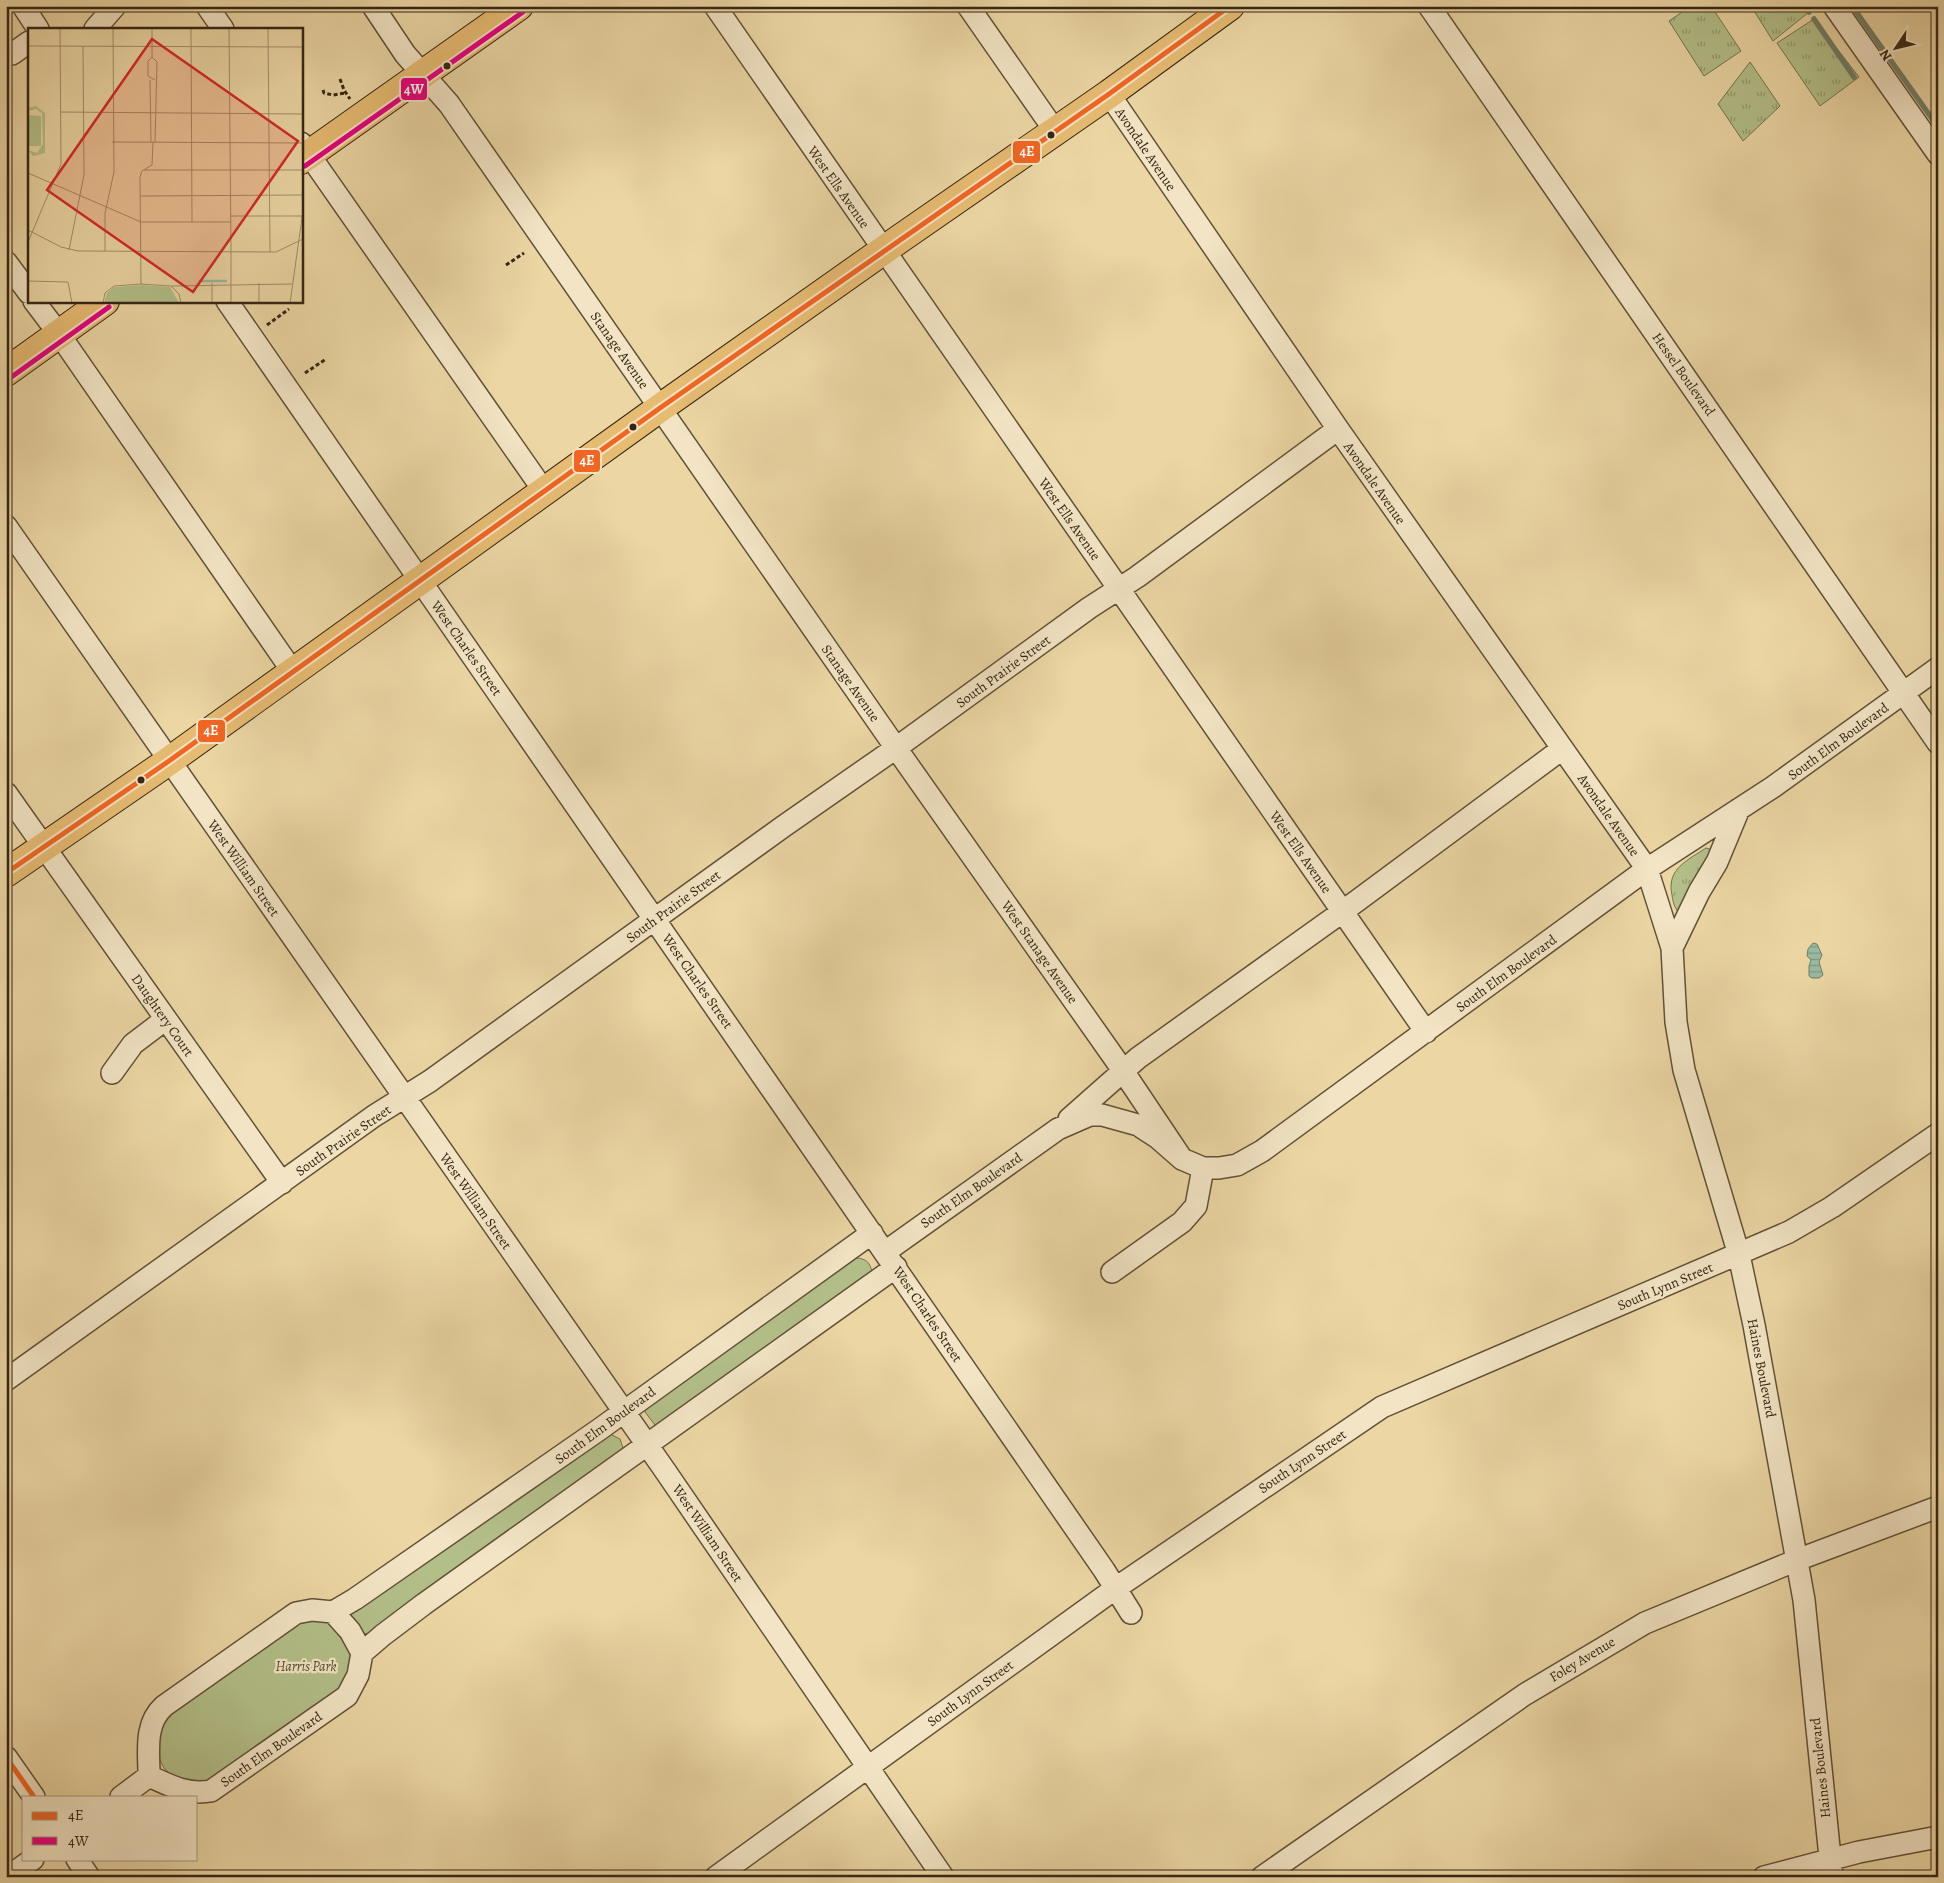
<svg xmlns="http://www.w3.org/2000/svg" width="1944" height="1883" font-family="Alegreya,serif">
  <style>
    .grass { fill: url(#grass-tufts); stroke: #74724e }
    .park { fill: #b3bf89; stroke: #74724e }
    .water { fill: url(#water-rules); stroke: #717e69 }
    .lines { fill: none; stroke-linecap: round; stroke-linejoin: round }
    .stream { stroke: #717e69; stroke-width: 5.5 }
    .minor-casing { stroke: #625138; stroke-width: 24 }
    .major-casing { stroke: #352514; stroke-width: 30 }
    .path { stroke: #352514; stroke-width: 3; stroke-dasharray: 4 2.5; stroke-linecap: butt }
    .minor { stroke: #f2e4c4; stroke-width: 21 }
    .major { stroke: #e6bb72; stroke-width: 28 }
    .bus-1-casing { stroke: #f2e4c4; stroke-width: 9 }
    .bus-2-casing { stroke: #f2e4c4; stroke-width: 9 }
    .bus-1 { stroke: #f26522; stroke-width: 5 }
    .bus-2 { stroke: #e5007d; stroke-width: 5 }
    .bus-dot { fill: #352514; stroke: #f2e4c4; stroke-width: 2 }
    .labels { text-anchor: middle; stroke-width: 4.5; stroke-linejoin: round; paint-order: stroke }
    .street-label { font-size: 14px; fill: #352514; stroke: #f2e4c4 }
    .park-label { font-size: 14px; font-style: italic; fill: #544c31; stroke: #f2e4c4 }
    .inset-river { fill: none; stroke: #99baa2; stroke-width: 2.5 }
    .inset-road { fill: none; stroke: #a28f6a; stroke-width: 1 }
    .view { fill: #d62828; fill-opacity: 0.15; stroke: #d62828; stroke-width: 2.5 }
    .inset-edge { fill: none; stroke: #352514; stroke-width: 2.5 }
    .line-badge { stroke: #f2e4c4; stroke-width: 2 }
    .badge-label { font-size: 14px; text-anchor: middle; font-weight: bold; fill: #fff }
  </style>
  <defs>
    <pattern id="grass-tufts" width="24" height="20" patternUnits="userSpaceOnUse" patternTransform="scale(1.25)"><rect width="24" height="20" fill="#b3bf89"/><path d="M3 7l-1-3M5 7V3M7 7l1-3M15 17l-1-3M17 17v-4M19 17l1-3" fill="none" stroke="#929b6f"/></pattern>
    <pattern id="water-rules" width="6" height="5" patternUnits="userSpaceOnUse" patternTransform="scale(1.25)"><rect width="6" height="5" fill="#99baa2"/><path d="M0 2.5h6" fill="none" stroke="#7e9783"/></pattern>
  </defs>
  <rect width="100%" height="100%" fill="#ebd6a4"/>
  <filter id="stains"><feTurbulence type="fractalNoise" baseFrequency=".004" numOctaves="4"/><feColorMatrix values="0 0 0 0 .2 0 0 0 0 .09 0 0 0 0 .02 0 0 0 .5 -.17"/></filter>
  <radialGradient id="worn" r=".72"><stop offset=".6" stop-color="#630" stop-opacity="0"/><stop offset="1" stop-color="#630" stop-opacity=".3"/></radialGradient>
  <path class="grass" d="M 1691,6 L 1711,6 L 1741,51 L 1704,76 L 1669,21 Z
    M 1751,6 L 1805,6 L 1809,12 L 1773,41 Z
    M 1814,19 L 1859,77 L 1820,106 L 1777,43 Z
    M 1750,62 L 1780,106 L 1743,141 L 1718,104 Z
    M 1706,848 L 1713,850 L 1679,913 C 1674,907 1673,902 1672,895 C 1666,869 1688,860 1706,848 Z"/>
  <path class="park" d="M 857,1258 C 867,1259 870,1263 872,1272 L 665,1424 L 655,1425 L 645,1412 L 649,1402 L 847,1263 Z
    M 610,1434 L 620,1439 L 623,1448 L 619,1457 L 371,1633 L 362,1634 L 350,1617 L 355,1608 Z
    M 307,1618 L 331,1621 C 355,1655 359,1652 342,1692 L 210,1786 L 179,1783 L 164,1768 L 155,1750 L 163,1717 L 289,1625 Z"/>
  <path class="water" d="M 1813,943 L 1817,944 L 1822,955 L 1819,962 L 1823,975 L 1819,978 L 1812,978 L 1809,976 L 1809,966 L 1811,960 L 1807,956 L 1808,949 Z"/>
  <g class="lines">
    <path class="stream" d="M 1805,6 L 1809,12
      M 1852,6 L 1938,127
      M 1814,19 L 1854,77"/>
    <g class="minor-casing">
      <path id="minor" d="M 23,6 L 38,29
        M 207,6 L 223,29
        M 373,6 L 405,54 L 449,104 L 896,748 L 1115,1059 L 1182,1159
        M 715,6 L 1426,1032
        M 968,6 L 1055,131
        M 1429,6 L 1938,743
        M 1834,6 L 1938,154
        M 95,29 L 115,6
        M 12,54 L 29,42
        M 1109,94 L 1338,429 L 1647,869 L 1672,948 L 1676,1022 L 1684,1070 L 1739,1255 L 1754,1325 L 1804,1600 L 1832,1877
        M 301,143 L 544,491
        M 6,262 L 29,293
        M 34,301 L 59,334 L 293,672
        M 227,301 L 1104,1570 L 1131,1613
        M 6,526 L 666,1472 L 943,1877
        M 6,793 L 282,1183
        M 1672,948 L 1699,892 L 1717,862 L 1739,809
        M 112,1073 L 133,1044 L 166,1019
        M 1069,1119 L 1138,1058 L 1342,912 L 1562,749
        M 885,1252 L 1058,1129 L 1090,1115 L 1102,1115 L 1138,1125 L 1158,1138 L 1182,1159 L 1203,1168 L 1219,1168 L 1237,1165 L 1262,1151 L 1647,869 L 1773,787 L 1938,668
        M 1112,1272 L 1182,1222 L 1196,1206 L 1203,1168
        M 6,1380 L 374,1116 L 430,1081 L 784,826 L 896,748 L 1089,608 L 1137,577 L 1338,429
        M 333,1612 L 350,1631 L 362,1653 L 358,1675 L 347,1696 L 211,1791 C 186,1795 171,1786 149,1776 C 149,1751 144,1724 164,1706 L 296,1613 L 312,1610 L 333,1612 L 355,1599 L 600,1429 L 872,1233
        M 362,1653 L 383,1635 L 424,1604 L 896,1267
        M 6,1757 L 34,1797
        M 121,1797 L 149,1776
        M 77,1859 L 89,1877
        M 8,1877 L 33,1859
        M 716,1877 L 1116,1588 L 1382,1407 L 1789,1232 L 1832,1207 L 1938,1134
        M 1262,1877 L 1524,1695 L 1645,1623 L 1797,1560 L 1938,1507
        M 1764,1877 L 1859,1852 L 1938,1837"/>
    </g>
    <g class="major-casing">
      <path id="major" d="M 301,160 L 519,6
        M 6,372 L 105,301
        M 6,873 L 169,761 L 660,408 L 901,238 L 1109,94 L 1230,6"/>
    </g>
    <path class="path" d="M 340,79 L 344,90 L 350,99
      M 323,90 L 324,93 L 333,95 L 345,93
      M 506,265 L 524,253
      M 267,325 L 289,309
      M 305,373 L 326,359"/>
    <use href="#minor" class="minor"/>
    <use href="#major" class="major"/>
    <g class="bus-1-casing">
      <path id="bus-1" d="M 6,873 L 169,761 L 660,408 L 1109,94 L 1230,6
        M 6,1757 L 34,1797"/>
    </g>
    <g class="bus-2-casing">
      <path id="bus-2" d="M 305,166 L 523,12
        M 10,378 L 109,307"/>
    </g>
    <use href="#bus-1" class="bus-1"/>
    <use href="#bus-2" class="bus-2"/>
  </g>
  <g class="bus-dot">
    <circle cx="447" cy="66" r="4.5"/>
    <circle cx="1051" cy="135" r="4.5"/>
    <circle cx="633" cy="427" r="4.5"/>
    <circle cx="141" cy="780" r="4.5"/>
  </g>
  <g class="labels">
    <g class="street-label">
      <text transform="translate(1146 149) rotate(56)" y="5">Avondale Avenue</text>
      <text transform="translate(839 187) rotate(55)" y="5">West Ells Avenue</text>
      <text transform="translate(620 350) rotate(55)" y="5">Stanage Avenue</text>
      <text transform="translate(1684 374) rotate(55)" y="5">Hessel Boulevard</text>
      <text transform="translate(1375 483) rotate(55)" y="5">Avondale Avenue</text>
      <text transform="translate(1070 519) rotate(55)" y="5">West Ells Avenue</text>
      <text transform="translate(467 648) rotate(55)" y="5">West Charles Street</text>
      <text transform="translate(1003 671) rotate(-36)" y="5">South Prairie Street</text>
      <text transform="translate(851 683) rotate(55)" y="5">Stanage Avenue</text>
      <text transform="translate(1838 741) rotate(-36)" y="5">South Elm Boulevard</text>
      <text transform="translate(1609 815) rotate(55)" y="5">Avondale Avenue</text>
      <text transform="translate(1301 852) rotate(55)" y="5">West Ells Avenue</text>
      <text transform="translate(244 868) rotate(55)" y="5">West William Street</text>
      <text transform="translate(673 906) rotate(-36)" y="5">South Prairie Street</text>
      <text transform="translate(1040 952) rotate(55)" y="5">West Stanage Avenue</text>
      <text transform="translate(1506 973) rotate(-36)" y="5">South Elm Boulevard</text>
      <text transform="translate(698 981) rotate(55)" y="5">West Charles Street</text>
      <text transform="translate(163 1015) rotate(55)" y="5">Daughtery Court</text>
      <text transform="translate(343 1140) rotate(-35)" y="5">South Prairie Street</text>
      <text transform="translate(971 1190) rotate(-35)" y="5">South Elm Boulevard</text>
      <text transform="translate(476 1201) rotate(55)" y="5">West William Street</text>
      <text transform="translate(1665 1286) rotate(-23)" y="5">South Lynn Street</text>
      <text transform="translate(928 1314) rotate(56)" y="5">West Charles Street</text>
      <text transform="translate(1762 1368) rotate(79)" y="5">Haines Boulevard</text>
      <text transform="translate(605 1425) rotate(-36)" y="5">South Elm Boulevard</text>
      <text transform="translate(1302 1461) rotate(-34)" y="5">South Lynn Street</text>
      <text transform="translate(708 1533) rotate(56)" y="5">West William Street</text>
      <text transform="translate(1582 1659) rotate(-31)" y="5">Foley Avenue</text>
      <text transform="translate(970 1693) rotate(-36)" y="5">South Lynn Street</text>
      <text transform="translate(271 1749) rotate(-35)" y="5">South Elm Boulevard</text>
      <text transform="translate(1820 1768) rotate(-96)" y="5">Haines Boulevard</text>
    </g>
    <g class="park-label">
      <text x="306" y="1671">Harris Park</text>
    </g>
  </g>
  <g transform="translate(28 28)">
    <rect width="275" height="275" fill="#ebd6a4"/>
    <path d="M 8,78 L 17,85 L 17,125 L 5,128 L 0,122 L 9,125 L 15,116 L 14,85 L 8,81 L 0,83 L 0,80 ZM 0,87 L 13,88 L 13,118 L 0,118 ZM 114,257 L 142,259 L 151,275 L 76,275 L 79,265 L 86,259 Z" fill="#b3bf89"/>
    <path class="inset-river" d="M 171,253 L 199,253"/>
    <path class="inset-road" d="M 124,0 L 124,29M 163,0 L 164,194M 201,0 L 203,224M 240,0 L 242,224M 0,18 L 275,19M 122,52 L 123,114M 127,52 L 120,48 L 120,33 L 124,29 L 129,34 L 127,114M 32,84 L 275,86M 84,114 L 275,115M 116,142 L 275,142M 0,145 L 113,194 L 203,194M 113,168 L 275,167M 203,188 L 274,188M 0,202 L 33,219 L 50,223 L 248,224 L 275,211M 0,214 L 33,136 L 32,0M 41,222 L 56,147 L 55,18M 77,223 L 77,185 L 86,144 L 85,0M 203,224 L 203,275M 0,253 L 40,254 L 44,275M 231,255 L 231,275M 113,256 L 112,149 L 114,143 L 124,137 L 125,114M 143,258 L 264,256M 75,275 L 77,265 L 86,258 L 113,256 L 143,258 L 151,266 L 153,275M 184,275 L 184,255M 262,275 L 275,183"/>
    <path class="view" d="M 124,11 L 270,113 L 165,264 L 19,162 Z"/>
    <rect width="275" height="275" class="inset-edge"/>
  </g>
  <g class="line-badge">
    <rect x="400" y="77" width="28" height="24" rx="5" fill="#e5007d"/>
    <rect x="1012" y="140" width="29" height="24" rx="5" fill="#f26522"/>
    <rect x="573" y="449" width="28" height="24" rx="5" fill="#f26522"/>
    <rect x="197" y="719" width="29" height="24" rx="5" fill="#f26522"/>
  </g>
  <g class="badge-label">
    <text x="414" y="94">4W</text>
    <text x="1027" y="156">4E</text>
    <text x="587" y="465">4E</text>
    <text x="211" y="735">4E</text>
  </g>
  <rect width="1944" height="1883" fill="none" stroke="#ebd6a4" stroke-width="25"/>
  <rect x="8" y="8" width="1929" height="1868" fill="none" stroke="#352514" stroke-width="2.5"/>
  <rect x="12" y="12" width="1919" height="1858" fill="none" stroke="#352514"/>
  <rect x="22" y="1796" width="175" height="65" fill="#f2e4c4" stroke="#a6987e"/>
  <rect x="32" y="1812" width="25" height="8" fill="#f26522" stroke="#a6987e"/>
  <text x="68" y="1820" font-size="15" fill="#352514">4E</text>
  <rect x="32" y="1837" width="25" height="8" fill="#e5007d" stroke="#a6987e"/>
  <text x="68" y="1846" font-size="15" fill="#352514">4W</text>
  <g transform="translate(1896 48) rotate(235)" stroke="#f2e4c4" stroke-width="4" paint-order="stroke">
  <path d="M0-4L9 19L0 12L-9 19Z" fill="#352514"/>
  <text y="-8" font-size="14" font-weight="bold" text-anchor="middle" fill="#352514">N</text>
  </g>
  <rect width="100%" height="100%" filter="url(#stains)"/>
  <rect width="100%" height="100%" fill="url(#worn)"/>
</svg>
